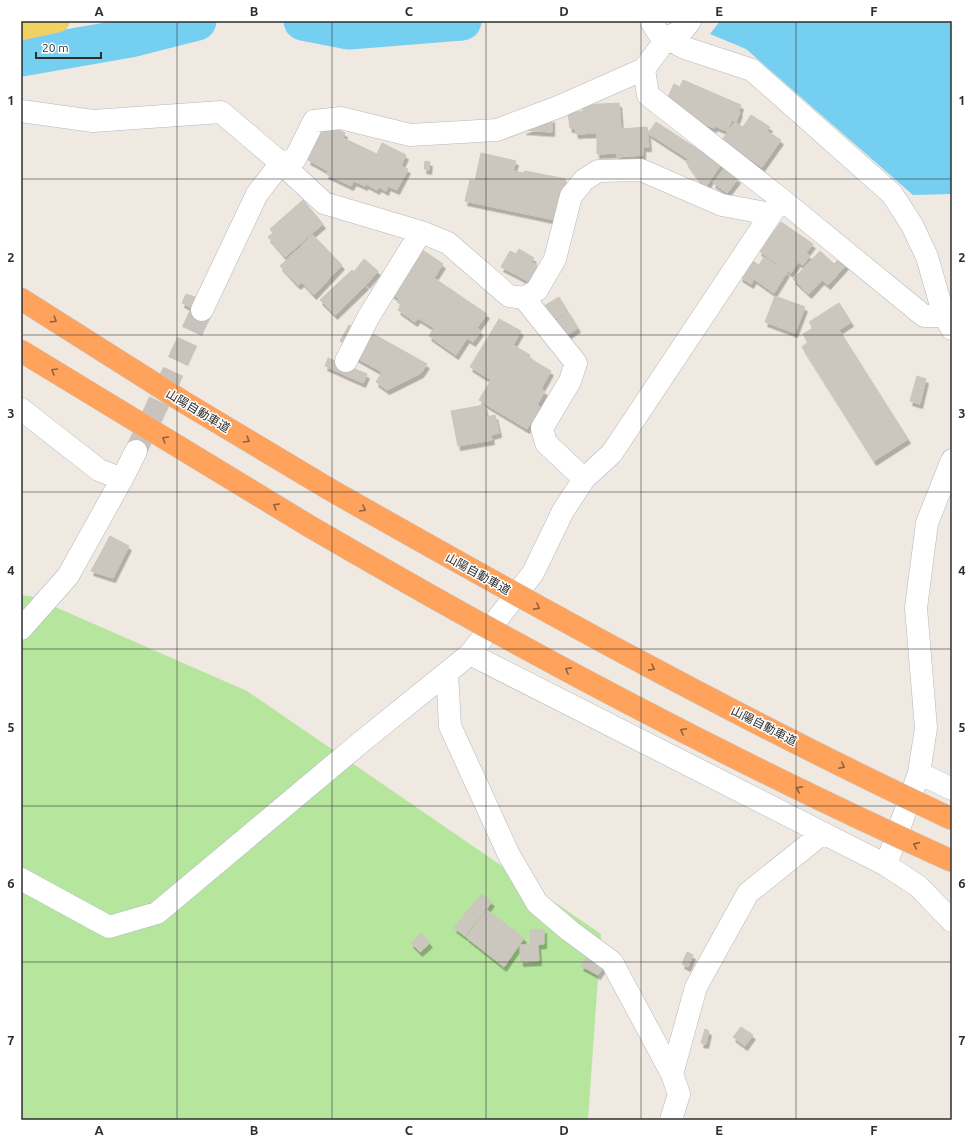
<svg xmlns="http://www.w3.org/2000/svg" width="973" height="1141" font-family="Ubuntu,'Noto Sans JP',sans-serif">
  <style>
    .green { fill: #b6e59e }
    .water { fill: #75cff0 }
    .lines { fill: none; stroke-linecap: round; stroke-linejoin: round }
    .river { stroke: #75cff0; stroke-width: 39 }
    .building { fill: #cbc7bf; stroke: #cbc5ba; filter: url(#shadow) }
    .minor-tunnel { stroke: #c8c4bd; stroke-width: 22; stroke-dasharray: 22 11; stroke-linecap: butt }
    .minor-casing { stroke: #b4b7c1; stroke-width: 23 }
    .major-casing { stroke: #c9c9c9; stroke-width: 23 }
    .highway-casing { stroke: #c9c9c9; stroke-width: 23 }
    .minor { stroke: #fff; stroke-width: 22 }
    .major { stroke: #f2d163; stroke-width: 22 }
    .highway { stroke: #ffa35c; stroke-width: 22 }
    .highway-bridge-casing { stroke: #c9c9c9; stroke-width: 23; stroke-linecap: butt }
    .highway-bridge { stroke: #ffa35c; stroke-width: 22 }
    .oneway { stroke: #8c6343 }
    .grid { fill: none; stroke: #2e2e2e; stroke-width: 1; stroke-opacity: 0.55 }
    .labels { text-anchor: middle; stroke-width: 3; stroke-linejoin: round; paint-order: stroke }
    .street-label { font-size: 12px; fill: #2e2e2e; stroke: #fff }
    .neatline { fill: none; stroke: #2e2e2e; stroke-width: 1.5 }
    .grid-label { font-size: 13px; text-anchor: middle; font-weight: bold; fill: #2e2e2e }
  </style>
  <defs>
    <filter id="shadow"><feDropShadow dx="2.5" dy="4.5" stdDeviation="0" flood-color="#0004"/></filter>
  </defs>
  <rect width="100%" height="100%" fill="#efe9e1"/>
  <path class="green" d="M 21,595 L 30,596 L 247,691 L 601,934 L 588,1120 L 21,1120 Z"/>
  <path class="water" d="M 720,21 L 952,21 L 952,194 L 913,195 L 746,49 L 710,34 Z"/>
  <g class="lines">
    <path class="river" d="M 303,21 L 349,30 L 462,21
      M 21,57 L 130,38 L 197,21"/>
  </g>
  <path class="building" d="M 683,80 L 741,105 L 739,111 L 740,112 L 736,122 L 732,120 L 727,131 L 715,126 L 714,128 L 680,114 L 673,104 L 675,100 L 668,97 L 674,84 L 680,87 Z
    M 619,103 L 621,129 L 647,127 L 649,147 L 643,147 L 643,155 L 617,157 L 617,153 L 597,154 L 597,133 L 576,134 L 575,128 L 570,128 L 568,113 L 583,111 L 582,105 Z
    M 751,115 L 770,127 L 767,131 L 781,140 L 762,167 L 722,140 L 735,122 L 743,127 Z
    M 552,118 L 552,132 L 524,130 Z
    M 656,122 L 696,148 L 688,159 L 648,133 Z
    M 326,123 L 345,133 L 343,138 L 377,154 L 382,143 L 406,155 L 401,166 L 408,169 L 397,190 L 388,186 L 386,191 L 379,187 L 377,190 L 366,184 L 365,186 L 354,181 L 351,186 L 326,174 L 328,171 L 308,160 Z
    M 696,148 L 721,164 L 705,188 L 686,162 Z
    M 481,153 L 516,161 L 513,171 L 524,173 L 525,171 L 566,179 L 562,200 L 560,221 L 465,201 L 470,180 L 475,181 Z
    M 425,161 L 430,162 L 429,170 L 424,169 Z
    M 724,169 L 738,179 L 727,193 L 713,183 Z
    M 303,200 L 323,224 L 285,257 L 268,237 L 273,233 L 270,229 Z
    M 781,222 L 813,244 L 806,253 L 810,256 L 803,265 L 798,262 L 791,273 L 759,251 Z
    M 313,235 L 342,265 L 314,295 L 302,282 L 298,285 L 280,266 Z
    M 421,249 L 443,264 L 434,278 L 487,314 L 477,328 L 481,331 L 473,342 L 467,338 L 456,355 L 429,336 L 434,328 L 418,318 L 415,322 L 398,310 L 402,305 L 397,302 L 399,299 L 391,293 Z
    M 519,249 L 534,258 L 531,262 L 537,265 L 536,266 L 538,268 L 530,282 L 501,267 L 510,251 L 516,254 Z
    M 820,251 L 834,264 L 839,259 L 846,265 L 828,285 L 822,280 L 809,294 L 793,279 Z
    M 764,257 L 787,272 L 774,293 L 754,279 L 751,284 L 740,277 L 751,260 L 759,265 Z
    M 364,259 L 378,271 L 367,284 L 354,272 Z
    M 352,270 L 366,285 L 335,315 L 320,300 Z
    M 186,294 L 195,297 L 190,307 L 182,303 Z
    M 775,296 L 805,307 L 795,333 L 765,322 Z
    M 559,297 L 568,312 L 553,320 L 544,306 Z
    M 839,303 L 851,322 L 839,330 L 908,439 L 874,461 L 802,347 L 808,342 L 803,334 L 813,328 L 809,322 Z
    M 569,313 L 578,328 L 564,337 L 554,322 Z
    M 499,319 L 521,331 L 513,345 L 530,355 L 529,358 L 551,371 L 541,389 L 545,391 L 537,405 L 540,407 L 527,429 L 479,400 L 491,380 L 470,367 Z
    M 349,325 L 355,328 L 346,344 L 340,341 Z
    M 368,331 L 427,364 L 421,373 L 387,390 L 376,382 L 382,372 L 355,357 Z
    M 328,358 L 367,374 L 363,383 L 325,366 Z
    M 917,376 L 926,379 L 920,404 L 910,401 Z
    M 484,405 L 487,417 L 495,415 L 499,433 L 491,435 L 492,440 L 458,446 L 451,411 Z
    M 110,536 L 129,546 L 113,578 L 91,571 Z
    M 481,894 L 492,902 L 465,936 L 454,928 Z
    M 487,910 L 524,938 L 504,967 L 466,937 Z
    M 544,929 L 544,944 L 531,945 L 530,930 Z
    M 421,933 L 430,943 L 420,952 L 411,943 Z
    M 538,944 L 539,961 L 521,962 L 520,945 Z
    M 687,952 L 693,955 L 688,967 L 682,964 Z
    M 586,958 L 603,967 L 598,975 L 581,966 Z
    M 741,1027 L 753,1035 L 745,1046 L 733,1037 Z
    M 705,1029 L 709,1031 L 706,1044 L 701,1043 Z"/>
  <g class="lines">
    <path class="minor-tunnel" d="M 136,451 L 202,310"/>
    <g class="minor-casing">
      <path id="minor" d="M 651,21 L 659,34 L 685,48 L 752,70 L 892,194 L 912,225 L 927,257 L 944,316 L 952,329
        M 690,21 L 684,29 L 667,38 L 644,69 L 648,95 L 781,199 L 924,316 L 944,316
        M 21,111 L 93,121 L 221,112 L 281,163 L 324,203 L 421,232 L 448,243 L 509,296 L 524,298 L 537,290 L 555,259 L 571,196 L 584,180 L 598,171 L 641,170 L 722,205 L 771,214
        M 524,298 L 576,363 L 570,381 L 542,428 L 546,443 L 584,479
        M 202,310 L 257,194 L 281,163 L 295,159 L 314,121 L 341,118 L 410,135 L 497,130 L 558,107 L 644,69
        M 346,361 L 369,316 L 421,232
        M 21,409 L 99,470 L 122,479
        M 21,629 L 68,576 L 122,479 L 136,451
        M 470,654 L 886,865 L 918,886 L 952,921
        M 447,673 L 450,726 L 509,855 L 537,903 L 570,931 L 612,962 L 672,1074 L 679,1094 L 671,1120
        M 919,773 L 952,789
        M 886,865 L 919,773 L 926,728 L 916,608 L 927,523 L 952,460
        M 21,879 L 109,927 L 157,913 L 360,743 L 470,654 L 533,573 L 563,511 L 584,479 L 612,453 L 781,199
        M 672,1074 L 696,987 L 748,893 L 823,833"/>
    </g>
    <g class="major-casing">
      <path id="major" d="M 21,29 L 58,21"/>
    </g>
    <g class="highway-casing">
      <path id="highway" d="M 21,299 L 182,401 L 329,489
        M 21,351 L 309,526"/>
    </g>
    <use href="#minor" class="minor"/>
    <use href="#major" class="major"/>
    <use href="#highway" class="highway"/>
    <g class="highway-bridge-casing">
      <path id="highway-bridge" d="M 329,489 C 533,605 739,719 952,819
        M 309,526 C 371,562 433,598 496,632 C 645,714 797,791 952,861"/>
    </g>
    <use href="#highway-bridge" class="highway-bridge"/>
  </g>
  <defs><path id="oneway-chevron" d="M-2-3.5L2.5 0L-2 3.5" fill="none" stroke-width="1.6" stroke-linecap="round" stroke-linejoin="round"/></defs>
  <g class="oneway">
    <use href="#oneway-chevron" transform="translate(54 320) rotate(32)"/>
    <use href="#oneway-chevron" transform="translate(54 371) rotate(-149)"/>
    <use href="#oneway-chevron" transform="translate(165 439) rotate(-149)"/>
    <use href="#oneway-chevron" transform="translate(247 440) rotate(31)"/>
    <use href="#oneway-chevron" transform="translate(276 506) rotate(-149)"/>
    <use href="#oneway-chevron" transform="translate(363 509) rotate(30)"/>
    <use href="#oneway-chevron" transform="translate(537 607) rotate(28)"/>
    <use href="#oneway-chevron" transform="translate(652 668) rotate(28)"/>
    <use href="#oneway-chevron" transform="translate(568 670) rotate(-152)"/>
    <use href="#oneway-chevron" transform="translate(683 731) rotate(-153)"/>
    <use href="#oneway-chevron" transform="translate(842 766) rotate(27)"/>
    <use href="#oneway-chevron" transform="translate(799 789) rotate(-153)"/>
    <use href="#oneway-chevron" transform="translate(916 845) rotate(-156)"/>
  </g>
  <path class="grid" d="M 177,21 L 177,1120M 332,21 L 332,1120M 486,21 L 486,1120M 641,21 L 641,1120M 796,21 L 796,1120M 21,179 L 952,179M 21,335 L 952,335M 21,492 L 952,492M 21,649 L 952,649M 21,806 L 952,806M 21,962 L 952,962"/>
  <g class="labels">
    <g class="street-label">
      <text transform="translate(198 411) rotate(31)" y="4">山陽自動車道</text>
      <text transform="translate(478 574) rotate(29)" y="4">山陽自動車道</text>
      <text transform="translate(764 726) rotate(27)" y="4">山陽自動車道</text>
    </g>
  </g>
  <rect width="973" height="1141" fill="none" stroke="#ffffff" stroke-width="44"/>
  <path d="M36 52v6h65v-6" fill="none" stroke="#2e2e2e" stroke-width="2"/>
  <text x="42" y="52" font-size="12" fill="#2e2e2e" stroke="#ffffff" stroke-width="3" paint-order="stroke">20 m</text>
  <rect x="22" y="22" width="929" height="1097" class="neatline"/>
  <g class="grid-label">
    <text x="99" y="16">A</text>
    <text x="254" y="16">B</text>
    <text x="409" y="16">C</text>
    <text x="564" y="16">D</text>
    <text x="719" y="16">E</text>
    <text x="874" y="16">F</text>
    <text x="11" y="105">1</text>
    <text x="962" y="105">1</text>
    <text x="11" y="262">2</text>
    <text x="962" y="262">2</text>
    <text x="11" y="418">3</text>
    <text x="962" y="418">3</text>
    <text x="11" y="575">4</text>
    <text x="962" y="575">4</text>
    <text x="11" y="732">5</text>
    <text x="962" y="732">5</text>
    <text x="11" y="888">6</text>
    <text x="962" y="888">6</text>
    <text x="11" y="1045">7</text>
    <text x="962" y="1045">7</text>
    <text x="99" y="1135">A</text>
    <text x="254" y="1135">B</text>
    <text x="409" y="1135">C</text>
    <text x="564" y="1135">D</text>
    <text x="719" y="1135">E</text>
    <text x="874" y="1135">F</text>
  </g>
</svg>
